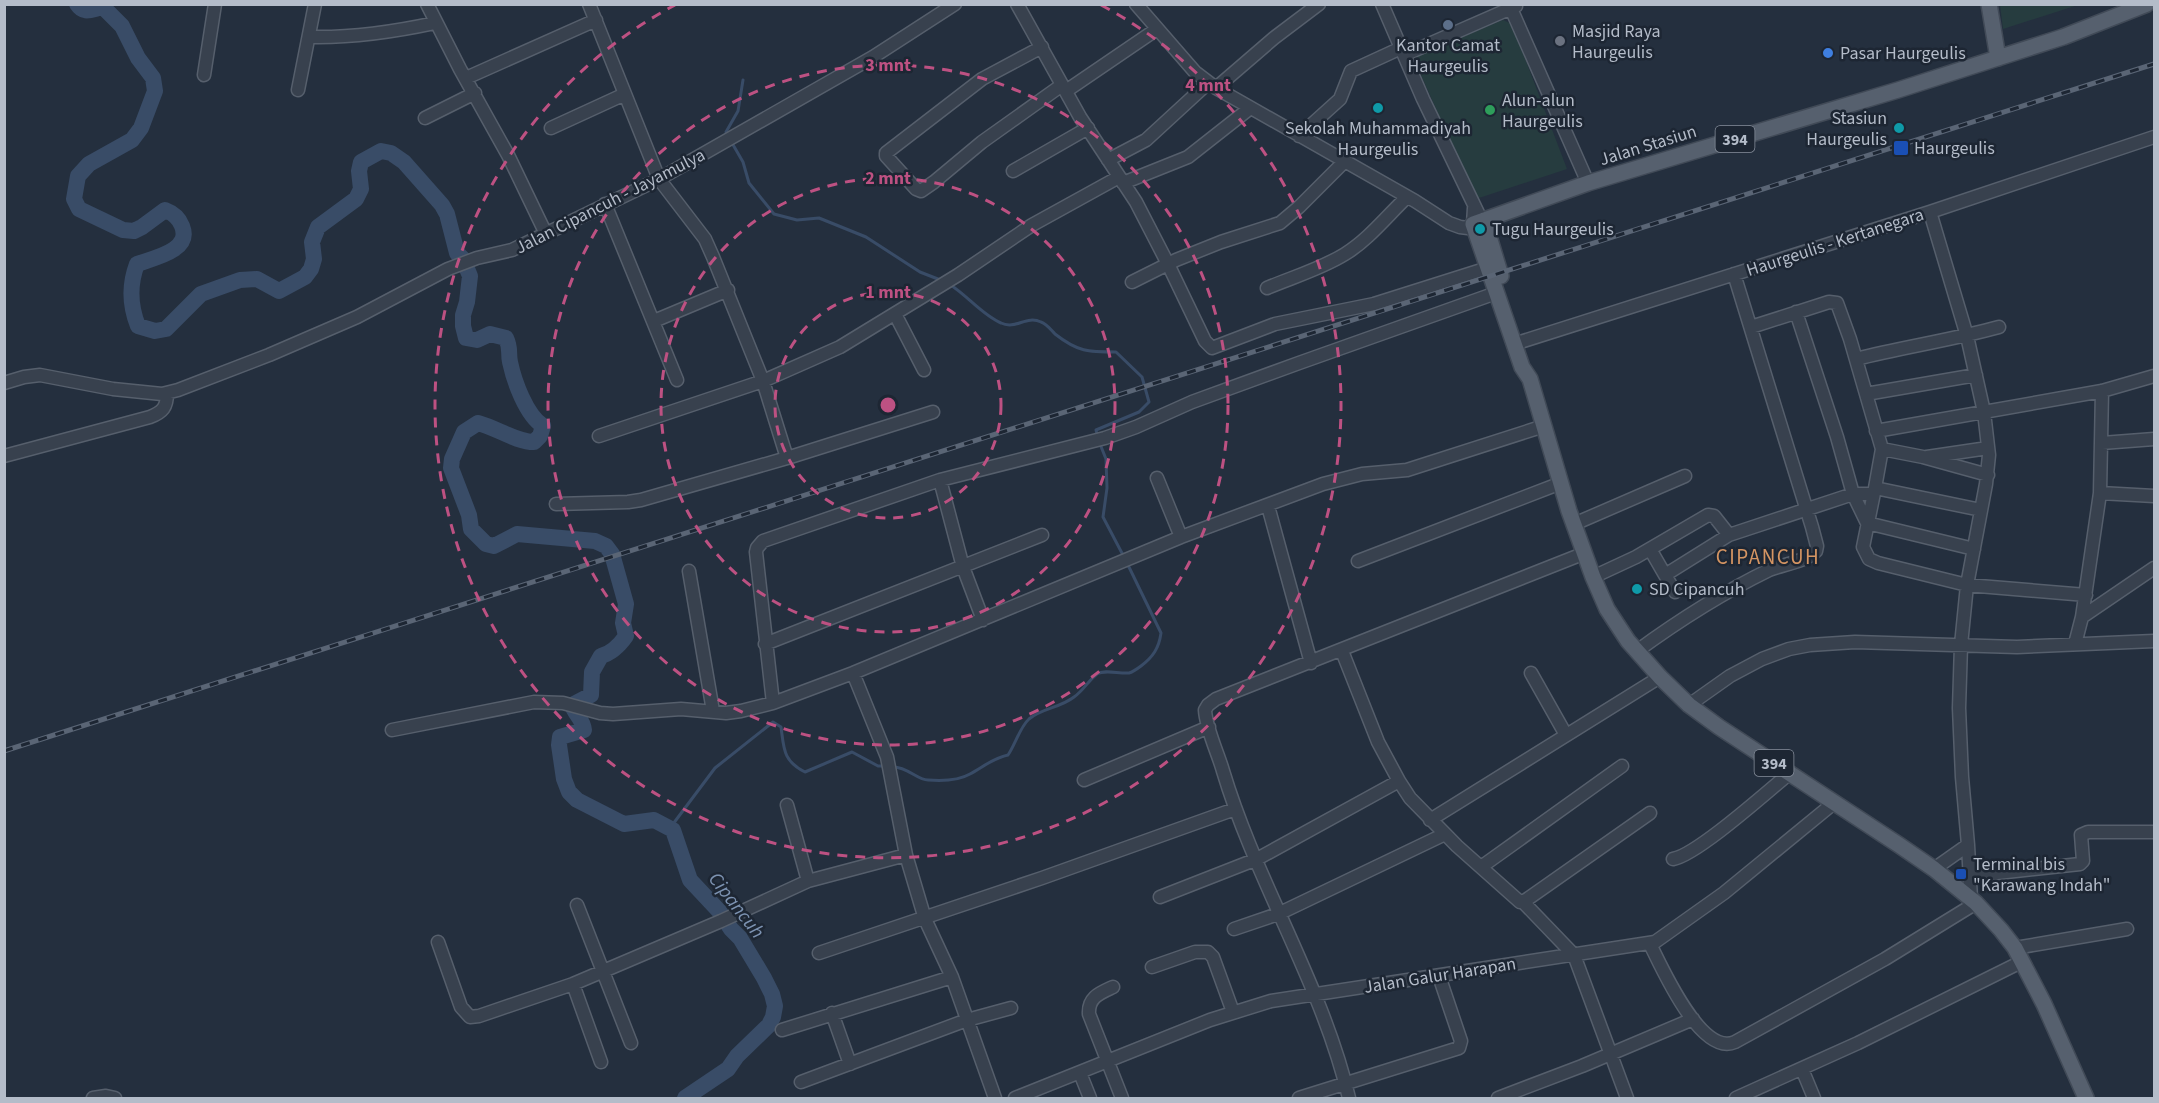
<svg xmlns="http://www.w3.org/2000/svg" width="2159" height="1103" font-family="'Source Sans 3',sans-serif">
  <style>
    .green { fill: #263c3f }
    .lines { fill: none; stroke-linecap: round; stroke-linejoin: round }
    .stream { stroke: #394c67; stroke-width: 3 }
    .river { stroke: #394c67; stroke-width: 16 }
    .minor-casing { stroke: #565f6c; stroke-width: 15 }
    .major-casing { stroke: #414a57; stroke-width: 18 }
    .minor { stroke: #38414e; stroke-width: 12 }
    .major { stroke: #56606e; stroke-width: 15 }
    .rail-casing { stroke: #5a6575; stroke-width: 5 }
    .rail { stroke: #1d2633; stroke-width: 3; stroke-dasharray: 9; stroke-linecap: butt }
    .ring { fill: none; stroke: #bd5182; stroke-width: 3; stroke-dasharray: 10 8 }
    .service-dot { fill: #5c6f8a; stroke: #1d2633; stroke-width: 2 }
    .worship-dot { fill: #6b7280; stroke: #1d2633; stroke-width: 2 }
    .shop-dot { fill: #3f7fe0; stroke: #1d2633; stroke-width: 2 }
    .culture-dot { fill: #0f9aa8; stroke: #1d2633; stroke-width: 2 }
    .leisure-dot { fill: #2e9e5b; stroke: #1d2633; stroke-width: 2 }
    .transit-dot { fill: #1a4fb4; stroke: #1d2633; stroke-width: 2 }
    .labels { text-anchor: middle; stroke-width: 5; stroke-linejoin: round; paint-order: stroke }
    .shield { fill: #1d2633; stroke: #878f9c; stroke-width: 1.5 }
    .shield-label { font-size: 16px; font-weight: bold; fill: #b4bcc9 }
    .poi-label { font-size: 18px; fill: #b4bcc9; stroke: #1d2633; text-anchor: start }
    .street-label { font-size: 18px; fill: #b4bcc9; stroke: #1d2633 }
    .water-label { font-size: 20px; font-style: italic; fill: #7c92b1; stroke: #1d2633 }
    .quarter-label { font-size: 21px; letter-spacing: 1.5px; fill: #d59563; stroke: #1d2633 }
    .centre { fill: #bd5182; stroke: #1d2633; stroke-width: 3 }
    .ring-label { font-size: 18px; text-anchor: middle; font-weight: bold; fill: #bd5182; stroke: #1d2633; stroke-width: 5; stroke-linejoin: round; paint-order: stroke }
  </style>
  <rect width="100%" height="100%" fill="#242f3e"/>
  <path class="green" d="M 2000,5 L 2000,4 L 2078,5 L 2003,29 Z
    M 1503,20 L 1512,24 L 1567,169 L 1476,199 L 1413,57 Z"/>
  <g class="lines">
    <path class="stream" d="M 729,137 L 726,132 L 738,111 L 743,80
      M 732,143 L 743,162 L 749,183 L 774,214 L 797,220 L 819,218 L 866,237 L 920,272 L 943,281
      M 949,284 C 967,295 982,315 1001,323 C 1016,330 1026,315 1041,322 C 1047,324 1051,330 1055,334 C 1078,352 1088,352 1116,352 L 1142,377 L 1149,402 L 1139,412 L 1096,430 L 1098,438
      M 1100,444 L 1106,459 L 1107,488 L 1103,517 L 1124,557
      M 893,767 C 908,767 917,780 928,780 C 941,781 958,781 970,774 C 983,767 993,758 1008,755 C 1015,745 1020,727 1029,719 C 1042,708 1060,708 1074,697 C 1083,691 1088,681 1097,674 C 1105,669 1119,674 1129,673 C 1133,672 1137,669 1141,666 C 1153,657 1159,648 1161,633 L 1127,563
      M 670,828 L 715,768 L 773,722 L 781,727 C 784,749 783,761 805,772 L 852,752 L 878,766 L 886,766"/>
    <path class="river" d="M 77,4 C 84,15 92,9 103,7 L 122,26 L 138,58 L 153,78 L 155,91 L 141,128 L 132,140 L 89,164 L 78,176 L 74,199 L 79,209 L 123,230 L 134,231 L 142,227 L 165,210 C 173,213 179,218 182,226 C 192,251 153,258 137,264 C 129,285 130,306 138,326 L 155,331 L 166,329 L 201,294 L 240,280 L 257,279 L 279,291 L 305,277 L 311,269 L 314,259 L 312,242 L 318,227 L 356,199 L 361,189 L 359,171 L 361,162 L 381,151 L 391,153 L 404,162 L 442,205 L 447,214 L 457,253 L 463,259 L 470,276 L 467,302 L 463,315 L 463,326 L 466,338 L 477,340 L 490,334 L 506,338 C 511,349 508,352 510,362 C 514,381 526,415 543,426 L 540,436 L 534,442 C 516,442 497,428 478,423 L 464,432 L 452,459 L 451,468 L 469,515 L 471,529 L 486,544 L 494,546 L 517,534 L 595,541 L 606,546 L 612,554 L 626,604 L 623,623 L 626,636 C 619,646 612,653 601,656 L 592,672 L 591,695 L 572,705 C 575,715 583,719 584,730 L 560,737 L 559,745 L 564,779 L 569,792 L 577,800 L 624,824 L 654,820 L 673,830 L 690,880 L 719,911 L 731,929 L 740,938 L 764,978 L 772,994 L 775,1006 L 773,1017 L 769,1025 L 737,1056 L 728,1069 L 685,1098"/>
    <g class="minor-casing">
      <path id="minor" d="M 427,4 L 460,69 L 508,155 L 546,234
        M 589,4 L 659,179 L 705,239 L 713,257 L 763,381 L 787,458
        M 1017,4 L 1080,117 L 1136,202 L 1168,264 L 1205,341 L 1212,348 L 1275,324 L 1374,304 L 1488,268
        M 1136,4 L 1195,72 L 1216,88 L 1415,201 L 1449,223 L 1460,227 L 1468,228 L 1473,224 L 1474,208
        M 1382,4 L 1423,99 L 1478,213
        M 1509,4 L 1588,183
        M 310,37 C 353,38 393,32 435,23
        M 1042,47 L 982,79 L 886,153 L 886,156 L 916,189 L 921,191 L 934,182 L 982,142 L 1062,85
        M 1404,55 L 1516,6
        M 204,75 L 215,4
        M 466,78 L 596,20
        M 1216,88 L 1274,38 L 1319,4
        M 298,90 L 315,4
        M 1066,91 L 1157,29
        M 425,118 L 475,93
        M 551,128 L 625,94
        M 1299,136 L 1340,99 L 1351,71 L 1401,48
        M 1108,160 L 1146,140 L 1208,83
        M 1013,171 L 1088,128
        M 1123,183 L 1188,157 L 1249,109
        M 605,204 L 677,380
        M 1930,212 L 1967,336 L 1984,412 L 1989,455 L 1986,484 L 1967,585 L 1961,645 L 1959,708 L 1962,777 L 1968,845
        M 1132,282 L 1176,260 L 1221,242 L 1280,223 L 1299,207 L 1344,162
        M 1267,288 C 1293,277 1321,269 1345,254 C 1368,240 1387,216 1407,197
        M 1496,293 L 1299,363 L 1192,402 L 1136,427 L 1105,438 L 940,480 L 763,541 L 757,548 L 756,552 L 773,703 L 853,673 L 1181,537 L 1323,484 L 1362,474 L 1407,470 L 1544,426
        M 1796,312 L 1837,437 L 1853,494 L 1867,523 L 1974,549
        M 895,314 L 924,370
        M 654,321 L 728,290
        M 1751,327 L 1829,302 L 1837,303 L 1850,339 L 1882,449 L 1875,488 L 1981,510
        M 1514,344 L 1930,212 L 2154,137
        M 1856,359 C 1903,347 1952,340 1999,327
        M 4,383 L 24,377 L 40,375 L 113,389 L 162,394 L 178,390 L 269,355 L 357,317 L 448,269 L 477,258 L 512,250 L 659,179 L 873,57 L 955,4
        M 1866,394 L 1976,375
        M 1876,431 L 2102,391 L 2154,376
        M 599,436 L 763,381 L 840,347 L 958,275 L 1032,225 L 1119,177
        M 2102,443 L 2154,439
        M 1882,449 L 1923,457 L 1988,475
        M 4,456 L 150,417 C 163,412 167,407 167,393
        M 1927,457 L 1988,448
        M 1157,478 L 1181,537
        M 940,480 L 963,567 L 983,620
        M 1875,488 L 1863,547 L 1869,559 L 1878,563 L 1967,585 L 2086,595
        M 2100,493 L 2154,496
        M 556,504 L 628,502 L 641,500 L 787,458 L 933,412
        M 1268,506 L 1311,663
        M 1574,524 L 1685,476
        M 1650,549 L 1665,575 L 1729,535
        M 1358,561 L 1561,483
        M 689,571 L 713,711
        M 1665,575 L 1675,592
        M 1593,577 L 1636,557 L 1708,515 L 1714,516 L 1729,535 L 1853,494 L 1873,494
        M 2082,617 L 2154,568
        M 765,644 L 1042,535
        M 2075,644 L 2082,617 L 2100,493 L 2102,391
        M 1342,651 L 1378,742 L 1399,781 L 1410,798 L 1457,846 L 1520,902 L 1526,900 L 1650,813
        M 1637,651 C 1678,621 1722,593 1769,570 C 1784,564 1805,562 1816,551 L 1817,546 L 1812,527 L 1734,274
        M 853,673 L 887,757 L 906,855 L 925,919 L 952,977 L 995,1098
        M 1531,673 L 1566,735
        M 1689,705 L 1730,676 L 1762,659 L 1789,649 L 1810,645 L 1855,642 L 2017,647 L 2154,641
        M 392,730 L 534,702 L 563,703 L 600,713 L 613,714 L 681,709 L 726,713 L 741,711 L 773,703
        M 1084,780 L 1209,727
        M 787,805 L 808,881
        M 1430,820 L 1660,677
        M 1673,859 C 1697,855 1768,791 1790,773
        M 1481,867 L 1622,766
        M 1934,869 L 1968,845 L 1971,899
        M 1970,876 L 2080,864 L 2083,861 L 2081,835 L 2088,832 L 2154,832
        M 1160,897 L 1257,859 L 1399,781
        M 1523,902 L 1574,955 L 1627,1098
        M 577,905 L 631,1043
        M 1234,929 L 1278,914 L 1445,834
        M 438,942 L 461,1007 L 470,1017 L 479,1016 L 573,984 L 721,921 L 808,881 L 906,855
        M 1650,944 C 1662,968 1701,1057 1735,1042 L 1885,959 L 1976,903
        M 2015,948 L 2127,929
        M 819,953 L 1042,878 L 1235,809
        M 1152,967 L 1195,952 L 1208,952 L 1213,957 L 1233,1012
        M 573,984 L 601,1062
        M 1113,987 C 1100,993 1088,997 1089,1014 L 1122,1098
        M 832,1013 L 850,1064
        M 782,1030 L 952,977
        M 1802,1069 L 1814,1098
        M 1080,1073 L 1090,1098
        M 801,1082 L 967,1020 L 1011,1008
        M 93,1098 L 106,1096 L 115,1098
        M 1015,1098 L 1210,1020 L 1271,1001 L 1655,942 L 1724,893 L 1835,802
        M 1299,1098 L 1459,1048 L 1461,1041 L 1439,976
        M 1349,1098 C 1322,984 1257,884 1223,771 C 1218,753 1206,729 1205,710 L 1208,705 L 1216,699 L 1585,553
        M 1498,1098 L 1582,1066 L 1693,1019
        M 1736,1098 L 1858,1043 L 2023,961"/>
    </g>
    <g class="major-casing">
      <path id="major" d="M 1989,4 L 1998,58
        M 1484,220 L 1501,276
        M 2086,1098 L 2044,1004 L 2015,948 L 2001,930 L 1976,903 L 1934,869 L 1899,845 L 1719,727 L 1689,705 L 1660,677 L 1628,641 L 1607,609 L 1593,577 L 1569,511 L 1530,379 L 1522,367 L 1473,224 L 1588,183 L 1898,90 L 2063,37 L 2147,4"/>
    </g>
    <use href="#minor" class="minor"/>
    <use href="#major" class="major"/>
    <g class="rail-casing">
      <path id="rail" d="M 4,751 L 2154,64"/>
    </g>
    <use href="#rail" class="rail"/>
  </g>
  <g class="ring">
    <circle cx="888" cy="405" r="113"/>
    <circle cx="888" cy="405" r="227"/>
    <circle cx="888" cy="405" r="340"/>
    <path d="M1101 5A453 453 0 1 1 675 5"/>
  </g>
  <circle class="service-dot" cx="1448" cy="25" r="6"/>
  <circle class="worship-dot" cx="1560" cy="41" r="6"/>
  <circle class="shop-dot" cx="1828" cy="53" r="6"/>
  <g class="culture-dot">
    <circle cx="1378" cy="108" r="6"/>
    <circle cx="1899" cy="128" r="6"/>
    <circle cx="1480" cy="229" r="6"/>
    <circle cx="1637" cy="589" r="6"/>
  </g>
  <circle class="leisure-dot" cx="1490" cy="110" r="6"/>
  <g class="transit-dot">
    <rect x="1893" y="140" width="16" height="16" rx="3"/>
    <rect x="1955" y="868" width="12" height="12" rx="3"/>
  </g>
  <g class="labels">
    <g class="shield">
      <rect x="1715.5" y="126" width="39" height="26" rx="4.5"/>
      <rect x="1754.5" y="750" width="39" height="26" rx="4.5"/>
    </g>
    <g class="shield-label">
      <text x="1735" y="145">394</text>
      <text x="1774" y="769">394</text>
    </g>
    <g class="poi-label">
      <text x="1572" y="37">Masjid Raya<tspan x="1572" dy="21">Haurgeulis</tspan></text>
      <text x="1448" y="51" text-anchor="middle">Kantor Camat<tspan x="1448" dy="21">Haurgeulis</tspan></text>
      <text x="1840" y="59">Pasar Haurgeulis</text>
      <text x="1502" y="106">Alun-alun<tspan x="1502" dy="21">Haurgeulis</tspan></text>
      <text x="1887" y="124" text-anchor="end">Stasiun<tspan x="1887" dy="21">Haurgeulis</tspan></text>
      <text x="1378" y="134" text-anchor="middle">Sekolah Muhammadiyah<tspan x="1378" dy="21">Haurgeulis</tspan></text>
      <text x="1914" y="154">Haurgeulis</text>
      <text x="1492" y="235">Tugu Haurgeulis</text>
      <text x="1649" y="595">SD Cipancuh</text>
      <text x="1973" y="870">Terminal bis<tspan x="1973" dy="21">"Karawang Indah"</tspan></text>
    </g>
    <g class="street-label">
      <text transform="translate(1648 145) rotate(-17)" y="6">Jalan Stasiun</text>
      <text transform="translate(610 201) rotate(-27)" y="6">Jalan Cipancuh - Jayamulya</text>
      <text transform="translate(1835 242) rotate(-18)" y="6">Haurgeulis - Kertanegara</text>
      <text transform="translate(1440 975) rotate(-9)" y="6">Jalan Galur Harapan</text>
    </g>
    <g class="water-label">
      <text transform="translate(737 905) rotate(52)" y="7">Cipancuh</text>
    </g>
    <g class="quarter-label">
      <text x="1768" y="564">CIPANCUH</text>
    </g>
  </g>
  <circle cx="888" cy="405" r="9" class="centre"/>
  <g class="ring-label">
    <text x="888" y="71">3 mnt</text>
    <text x="1208" y="91">4 mnt</text>
    <text x="888" y="184">2 mnt</text>
    <text x="888" y="298">1 mnt</text>
  </g>
  <rect width="2159" height="1103" fill="none" stroke="#b4bcc9" stroke-width="12"/>
</svg>
